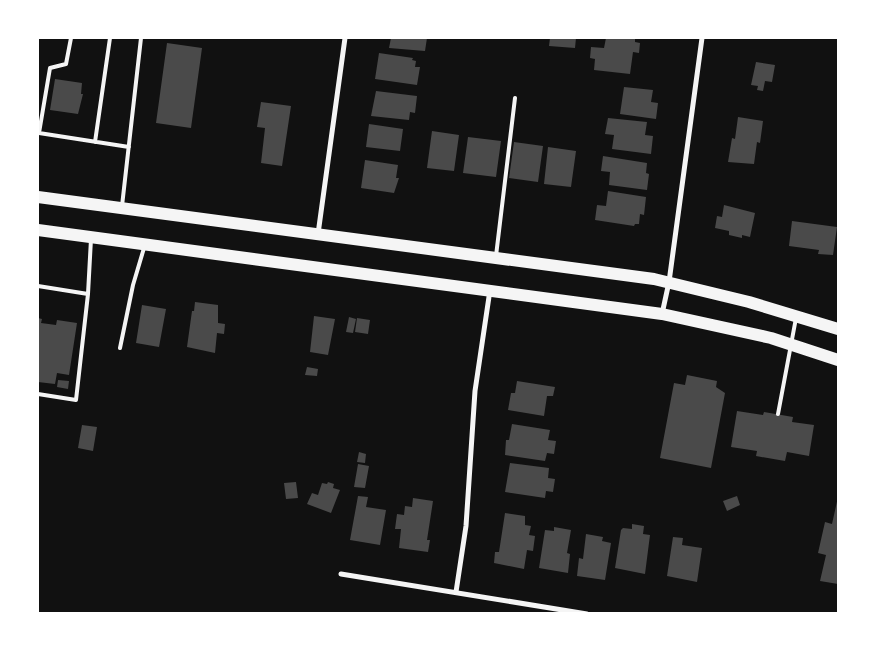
<svg xmlns="http://www.w3.org/2000/svg" width="876" height="651" font-family="'PT Sans',sans-serif">
  <style>
    .building { fill: #4a4a4a }
    .lines { fill: none; stroke-linecap: round; stroke-linejoin: round }
    .service { stroke: #f5f5f5; stroke-width: 4 }
    .minor { stroke: #f5f5f5; stroke-width: 5 }
    .primary { stroke: #f5f5f5; stroke-width: 12 }
  </style>
  <rect width="100%" height="100%" fill="#111"/>
  <path class="building" d="M 391,38 L 427,38 L 425,51 L 389,48 Z
    M 550,38 L 576,38 L 575,48 L 549,46 Z
    M 606,38 L 635,38 L 635,42 L 640,43 L 639,53 L 633,52 L 630,74 L 594,70 L 595,59 L 590,58 L 591,47 L 604,48 Z
    M 167,43 L 202,48 L 191,128 L 156,123 Z
    M 379,53 L 413,58 L 412,60 L 416,61 L 415,67 L 420,67 L 417,85 L 375,79 Z
    M 756,62 L 775,65 L 772,82 L 765,81 L 763,91 L 757,90 L 758,86 L 751,85 Z
    M 55,79 L 82,83 L 81,94 L 83,94 L 78,114 L 50,110 Z
    M 624,87 L 653,90 L 651,102 L 658,103 L 656,119 L 620,114 Z
    M 376,91 L 417,96 L 415,113 L 410,112 L 409,120 L 371,116 Z
    M 261,102 L 291,106 L 282,166 L 261,163 L 265,128 L 257,127 Z
    M 738,117 L 763,121 L 760,143 L 757,142 L 754,164 L 728,162 L 732,138 L 735,139 Z
    M 608,118 L 647,122 L 645,135 L 653,136 L 651,154 L 612,149 L 614,135 L 605,134 Z
    M 369,124 L 403,129 L 400,151 L 366,147 Z
    M 432,131 L 459,135 L 454,171 L 427,168 Z
    M 468,137 L 501,141 L 496,177 L 463,173 Z
    M 514,142 L 543,146 L 538,182 L 509,178 Z
    M 548,147 L 576,151 L 571,187 L 544,184 Z
    M 603,156 L 647,163 L 646,173 L 649,174 L 647,190 L 609,185 L 610,172 L 601,171 Z
    M 365,160 L 398,165 L 396,178 L 399,178 L 394,193 L 361,188 Z
    M 608,191 L 646,197 L 644,215 L 640,214 L 639,224 L 635,224 L 634,226 L 595,220 L 597,205 L 606,206 Z
    M 724,205 L 755,213 L 750,237 L 742,235 L 742,238 L 729,235 L 729,231 L 715,228 L 717,216 L 722,217 Z
    M 792,221 L 837,227 L 833,255 L 818,254 L 819,250 L 789,246 Z
    M 195,302 L 218,305 L 218,323 L 225,324 L 224,334 L 217,333 L 215,353 L 187,347 L 192,311 L 194,311 Z
    M 142,305 L 166,309 L 159,347 L 136,343 Z
    M 314,316 L 335,319 L 328,355 L 310,352 Z
    M 349,317 L 356,319 L 353,333 L 346,332 Z
    M 38,318 L 42,319 L 41,323 L 56,325 L 57,320 L 77,323 L 69,375 L 57,373 L 55,384 L 38,382 Z
    M 357,318 L 370,320 L 368,334 L 355,332 Z
    M 307,367 L 318,369 L 317,376 L 305,375 Z
    M 687,375 L 717,381 L 716,387 L 725,393 L 711,468 L 660,458 L 674,383 L 685,385 Z
    M 58,380 L 69,381 L 68,389 L 57,387 Z
    M 517,381 L 555,387 L 553,396 L 547,396 L 544,416 L 508,410 L 511,393 L 515,393 Z
    M 737,411 L 763,415 L 764,412 L 793,417 L 792,422 L 814,425 L 809,456 L 787,452 L 785,461 L 756,456 L 757,451 L 731,447 Z
    M 512,424 L 550,430 L 548,440 L 556,441 L 554,454 L 547,453 L 545,461 L 505,455 L 506,440 L 509,440 Z
    M 82,425 L 97,427 L 93,451 L 78,448 Z
    M 359,452 L 366,454 L 365,463 L 357,462 Z
    M 510,463 L 549,468 L 548,478 L 555,479 L 553,492 L 546,491 L 545,498 L 505,492 Z
    M 358,464 L 369,466 L 365,488 L 354,487 Z
    M 296,482 L 298,498 L 286,499 L 284,483 Z
    M 328,482 L 334,484 L 333,488 L 340,490 L 331,513 L 307,504 L 312,493 L 318,495 L 322,483 L 327,484 Z
    M 358,496 L 368,497 L 366,507 L 386,510 L 380,545 L 350,540 Z
    M 737,496 L 740,505 L 727,511 L 723,501 Z
    M 838,497 L 838,584 L 820,581 L 826,555 L 818,553 L 825,522 L 832,524 Z
    M 413,498 L 433,501 L 427,540 L 430,540 L 428,552 L 399,548 L 401,529 L 395,529 L 397,514 L 404,515 L 405,506 L 412,507 Z
    M 505,513 L 525,516 L 525,525 L 531,526 L 529,535 L 535,536 L 533,551 L 527,550 L 524,569 L 494,563 L 495,552 L 499,552 Z
    M 632,524 L 644,526 L 643,534 L 650,535 L 645,574 L 615,568 L 621,530 L 623,528 L 632,529 Z
    M 554,527 L 571,530 L 567,553 L 570,554 L 568,573 L 539,568 L 545,530 L 554,531 Z
    M 586,534 L 603,537 L 602,541 L 611,543 L 605,580 L 577,576 L 579,558 L 583,559 Z
    M 673,537 L 683,538 L 682,545 L 702,548 L 697,582 L 667,576 Z"/>
  <g class="lines">
    <path class="service" d="M 71,38 L 66,64 L 50,68 L 39,133 L 129,147
      M 95,142 L 110,38
      M 122,206 L 141,38
      M 496,256 L 515,98
      M 38,286 L 88,294 L 91,239
      M 120,348 L 133,285 L 144,248
      M 38,394 L 76,400 L 88,294
      M 778,414 L 796,318"/>
    <path class="minor" d="M 318,234 L 345,38
      M 662,314 L 669,282 L 702,38
      M 341,574 L 587,614
      M 456,592 L 466,526 L 475,391 L 490,290"/>
    <path class="primary" d="M 38,197 L 654,279 L 749,302 L 838,329
      M 38,230 L 662,314 L 771,338 L 838,360"/>
  </g>
  <rect width="876" height="651" fill="none" stroke="#ffffff" stroke-width="78"/>
</svg>
